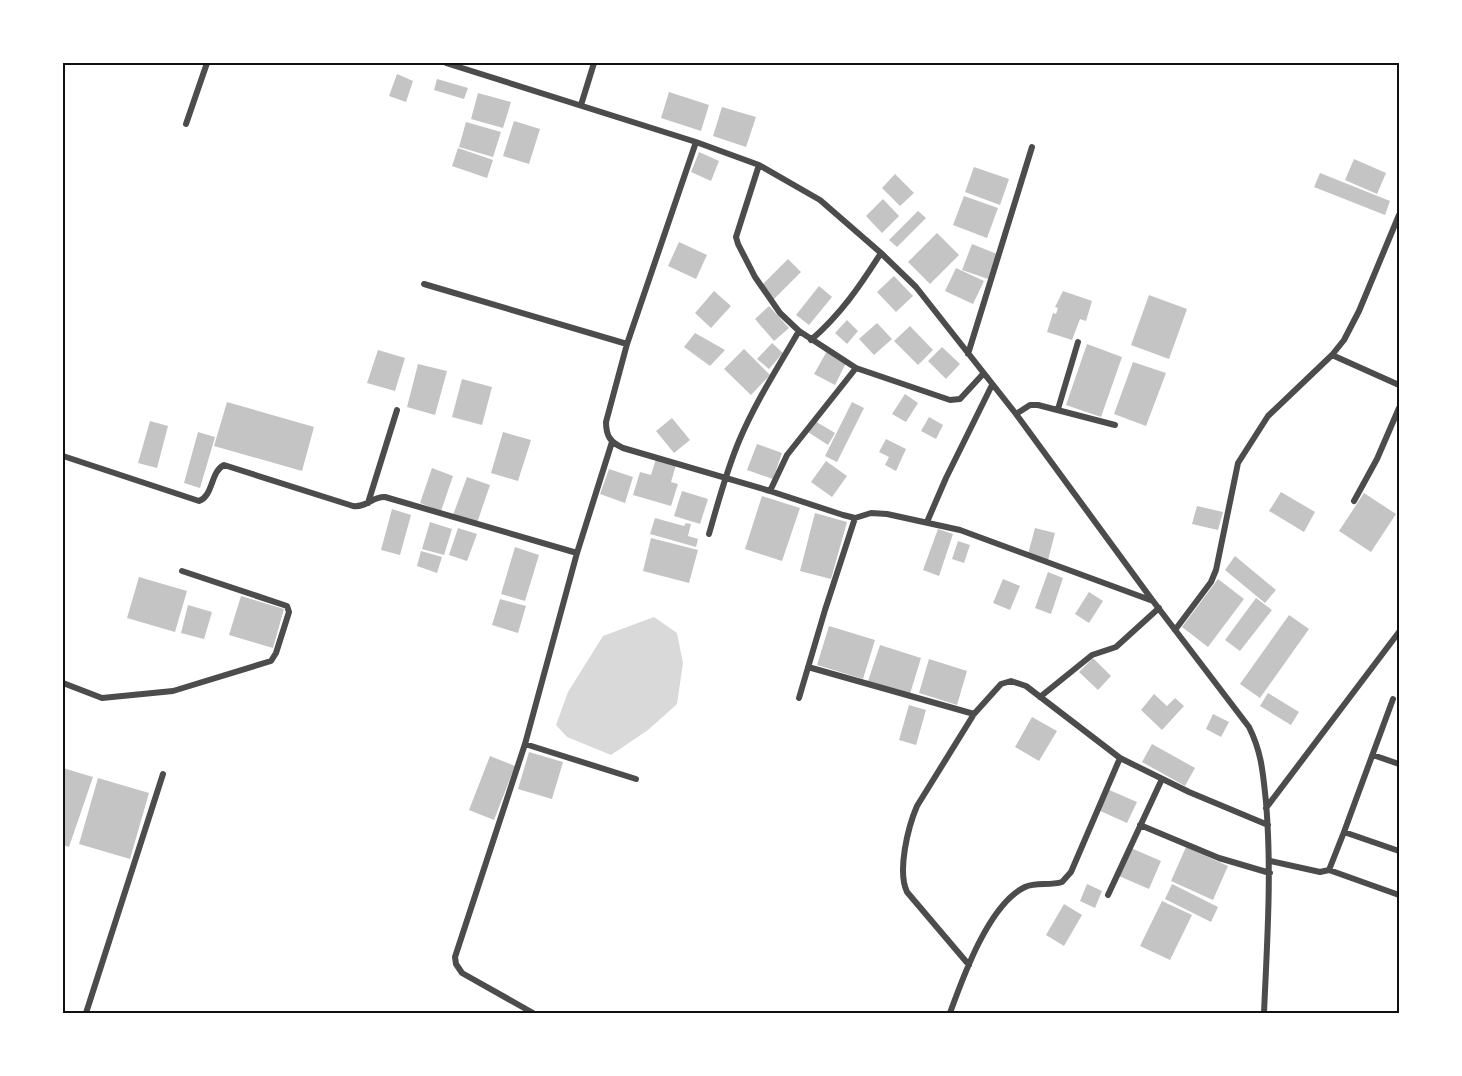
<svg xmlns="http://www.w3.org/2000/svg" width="1462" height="1076" font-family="Commissioner,sans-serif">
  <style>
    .water { fill: #d9d9d9 }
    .building { fill: #c4c4c4 }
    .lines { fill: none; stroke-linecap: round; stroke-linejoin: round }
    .minor { stroke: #4c4c4c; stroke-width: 6 }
    .neatline { fill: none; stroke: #111; stroke-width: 2 }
  </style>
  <rect width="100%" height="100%" fill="#fff"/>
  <path class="water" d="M 654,617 L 677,633 L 683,663 L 677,704 L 648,730 L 611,755 L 567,737 L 556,725 L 568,692 L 603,636 Z"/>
  <path class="building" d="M 397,74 L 413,81 L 406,102 L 389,96 Z
    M 437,79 L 468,88 L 464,99 L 434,90 Z
    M 669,92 L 709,105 L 701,131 L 661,118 Z
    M 478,93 L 511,102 L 503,128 L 471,119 Z
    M 722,107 L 756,117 L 746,147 L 713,136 Z
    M 514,121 L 540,129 L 529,164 L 503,156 Z
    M 466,122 L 501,132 L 493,157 L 459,147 Z
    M 458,148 L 493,160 L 487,178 L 452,166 Z
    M 699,152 L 719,161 L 711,181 L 691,172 Z
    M 1354,159 L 1386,173 L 1377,194 L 1345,180 Z
    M 974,167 L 1009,179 L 1000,205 L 965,192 Z
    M 1320,173 L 1390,201 L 1385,215 L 1314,187 Z
    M 895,174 L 914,193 L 900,206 L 882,188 Z
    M 964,196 L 998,208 L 987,238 L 953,225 Z
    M 883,199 L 899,216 L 882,233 L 866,216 Z
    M 918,211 L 926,218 L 897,247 L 889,240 Z
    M 937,233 L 959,255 L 930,284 L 908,262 Z
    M 679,242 L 707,255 L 696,279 L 668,266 Z
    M 972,244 L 997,254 L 988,279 L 962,270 Z
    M 788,259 L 801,272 L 773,300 L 762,285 Z
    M 956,268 L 984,281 L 973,304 L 945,291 Z
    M 894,276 L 913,296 L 896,312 L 877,292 Z
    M 819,286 L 832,297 L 809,325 L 796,315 Z
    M 714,291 L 731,306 L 711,328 L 695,313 Z
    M 1063,291 L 1092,301 L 1086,321 L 1080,319 L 1072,340 L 1047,332 L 1053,313 L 1056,314 L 1058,308 L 1055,307 Z
    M 1149,295 L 1187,309 L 1169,359 L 1131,345 Z
    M 769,306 L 789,328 L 774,341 L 755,319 Z
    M 847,320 L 858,331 L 847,344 L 835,333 Z
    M 877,323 L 892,339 L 874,355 L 859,339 Z
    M 910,326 L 933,350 L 918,365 L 894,341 Z
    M 695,333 L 725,350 L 710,366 L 684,347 Z
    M 772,343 L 783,353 L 769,369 L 757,359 Z
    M 1087,344 L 1122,357 L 1101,417 L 1066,405 Z
    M 942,347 L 960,364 L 946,379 L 928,361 Z
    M 744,349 L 770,375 L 751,395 L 724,369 Z
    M 378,350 L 405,358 L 395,391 L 367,383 Z
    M 827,351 L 846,363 L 835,385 L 814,374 Z
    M 1133,362 L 1166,373 L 1146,426 L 1114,414 Z
    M 418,364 L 447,371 L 435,415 L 407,407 Z
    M 462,379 L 492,387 L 482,425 L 452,417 Z
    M 905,394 L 918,403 L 906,422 L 892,414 Z
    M 227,402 L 314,427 L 302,471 L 214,446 Z
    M 852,402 L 864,408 L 837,462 L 825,456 Z
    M 929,417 L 943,425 L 936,439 L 921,431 Z
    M 672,418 L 690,440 L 674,453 L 656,431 Z
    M 150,421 L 168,426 L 157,468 L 138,463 Z
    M 815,421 L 835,433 L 828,445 L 808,432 Z
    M 198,432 L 215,437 L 200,488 L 184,483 Z
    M 503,432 L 531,440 L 518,481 L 491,473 Z
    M 886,439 L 906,449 L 896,471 L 885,465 L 889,457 L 879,452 Z
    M 757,444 L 782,453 L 773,479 L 747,470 Z
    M 656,459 L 676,465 L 671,482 L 678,484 L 671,506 L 633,495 L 640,472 L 651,475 Z
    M 826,461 L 847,476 L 832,497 L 811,482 Z
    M 432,468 L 453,476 L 441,511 L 420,503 Z
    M 609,469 L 633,477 L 625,503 L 600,494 Z
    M 467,477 L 490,485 L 477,523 L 453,515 Z
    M 682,491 L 708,499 L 700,524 L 674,516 Z
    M 1281,492 L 1315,512 L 1304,532 L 1269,511 Z
    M 1364,493 L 1396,514 L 1371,552 L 1339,531 Z
    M 762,496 L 800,508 L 782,561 L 745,549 Z
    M 1197,506 L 1223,512 L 1218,530 L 1192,524 Z
    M 392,509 L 411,515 L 400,555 L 381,550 Z
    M 815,513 L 847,522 L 831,579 L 800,571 Z
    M 655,518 L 684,526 L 686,523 L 691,524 L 688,536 L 698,539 L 696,547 L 650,534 Z
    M 430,522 L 452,529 L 444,555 L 422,549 Z
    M 458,528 L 477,534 L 467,561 L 449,555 Z
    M 1035,528 L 1055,533 L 1048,560 L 1028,554 Z
    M 938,529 L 953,534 L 939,576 L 923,570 Z
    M 651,538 L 698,550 L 689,583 L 643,571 Z
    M 958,541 L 970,545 L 964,563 L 952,559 Z
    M 515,547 L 539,555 L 525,601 L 501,594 Z
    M 421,551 L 442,557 L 437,573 L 417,566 Z
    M 1235,556 L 1276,590 L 1265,603 L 1225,570 Z
    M 1048,572 L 1063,578 L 1051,614 L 1035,608 Z
    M 139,577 L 187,591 L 175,632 L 127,618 Z
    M 1003,579 L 1020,586 L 1010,610 L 993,603 Z
    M 1218,579 L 1244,599 L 1208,647 L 1182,627 Z
    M 1089,592 L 1103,601 L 1089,623 L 1075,614 Z
    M 241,596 L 284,609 L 273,648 L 229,635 Z
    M 1256,598 L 1272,610 L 1240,651 L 1225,640 Z
    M 500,599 L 526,606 L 518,633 L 492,625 Z
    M 188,605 L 212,612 L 204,639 L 181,633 Z
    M 1289,615 L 1309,629 L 1260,698 L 1240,684 Z
    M 829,626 L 875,640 L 863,679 L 817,665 Z
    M 880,645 L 921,658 L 910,694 L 868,681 Z
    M 1093,658 L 1111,676 L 1098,690 L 1079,672 Z
    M 929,659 L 967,671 L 957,705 L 919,693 Z
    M 1268,693 L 1299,712 L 1291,725 L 1260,706 Z
    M 1154,694 L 1167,706 L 1175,698 L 1184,706 L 1162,730 L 1141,710 Z
    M 909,705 L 926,710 L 916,745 L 899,740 Z
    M 1213,714 L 1229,722 L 1221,737 L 1206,729 Z
    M 1032,717 L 1057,731 L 1039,761 L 1015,747 Z
    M 1152,744 L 1195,768 L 1185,786 L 1142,762 Z
    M 529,752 L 563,762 L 552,799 L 518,789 Z
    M 490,756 L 515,766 L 494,820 L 469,810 Z
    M 63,768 L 93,777 L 69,847 L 63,845 Z
    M 98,778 L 149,793 L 130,859 L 79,844 Z
    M 1107,789 L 1137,802 L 1127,823 L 1098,810 Z
    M 1186,847 L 1228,866 L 1213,900 L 1171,881 Z
    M 1131,848 L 1161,861 L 1149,889 L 1119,876 Z
    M 1087,884 L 1102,891 L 1095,908 L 1080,901 Z
    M 1172,884 L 1218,907 L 1211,922 L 1165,899 Z
    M 1162,901 L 1192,915 L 1170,960 L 1140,946 Z
    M 1064,904 L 1082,915 L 1064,946 L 1046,935 Z"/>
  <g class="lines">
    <path class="minor" d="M 446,63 L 696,142 L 759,165 L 820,200 L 881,253 L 916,287 L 1016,414 L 1153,601 L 1249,727 C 1262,753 1263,774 1266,802 C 1272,873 1267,943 1264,1013
      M 581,105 L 594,63
      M 186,124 L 207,63
      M 696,142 L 627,344 L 606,422 C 606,436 610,442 623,448 L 770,491 L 843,515 L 855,518 L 871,513 L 887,514 L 960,530 L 1153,601
      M 759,165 L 736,237 L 738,244 L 755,277 L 780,313 L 799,331 L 856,368 L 950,400 L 960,399 L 983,374
      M 424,284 L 627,344
      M 811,340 C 841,314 860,286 881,253
      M 968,354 L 1032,147
      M 1332,355 L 1399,385
      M 1058,409 L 1078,342
      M 1016,414 L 1030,405 L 1038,405 L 1115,425
      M 63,456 L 199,501 C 214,495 210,472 224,465 L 353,506 C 366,508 373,496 385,497 L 577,553
      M 770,491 L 787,455 L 856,368
      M 1354,501 L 1377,459 L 1399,408
      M 368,503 L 397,410
      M 927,522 L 946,478 L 992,385
      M 709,534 C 718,503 726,472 739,441 C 755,403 778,367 799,331
      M 1175,630 L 1211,582 L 1216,570 L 1238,463 L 1268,416 L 1332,355 L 1344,340 L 1359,311 L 1399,215
      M 808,667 L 974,714
      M 63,683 L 102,698 L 173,691 L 271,661 L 276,653 L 289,612 L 287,606 L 182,571
      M 1040,697 L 1092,655 L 1116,647 L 1159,608
      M 799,698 L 825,610 L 855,518
      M 525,744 L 636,779
      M 1373,755 L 1399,764
      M 1266,808 L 1399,632
      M 1140,825 L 1219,858 L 1270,873
      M 1344,832 L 1399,851
      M 1270,861 L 1320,872 L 1329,870 L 1344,832 L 1393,699
      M 1329,870 L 1399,895
      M 1108,895 L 1162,779
      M 969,965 L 907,892 C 897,871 908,827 917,806 L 974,714 L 1001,684 L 1011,681 L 1026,686 L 1120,758 L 1189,792 L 1268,825
      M 86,1013 L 163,774
      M 533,1013 L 462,973 L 456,964 L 455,957 L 525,744 L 577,553 L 612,442
      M 950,1013 C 963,977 989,904 1025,887 C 1036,882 1050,886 1062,882 L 1071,872 L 1120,758"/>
  </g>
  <rect width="1462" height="1076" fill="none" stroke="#ffffff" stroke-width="129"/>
  <rect x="64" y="64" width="1334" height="948" class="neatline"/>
</svg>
